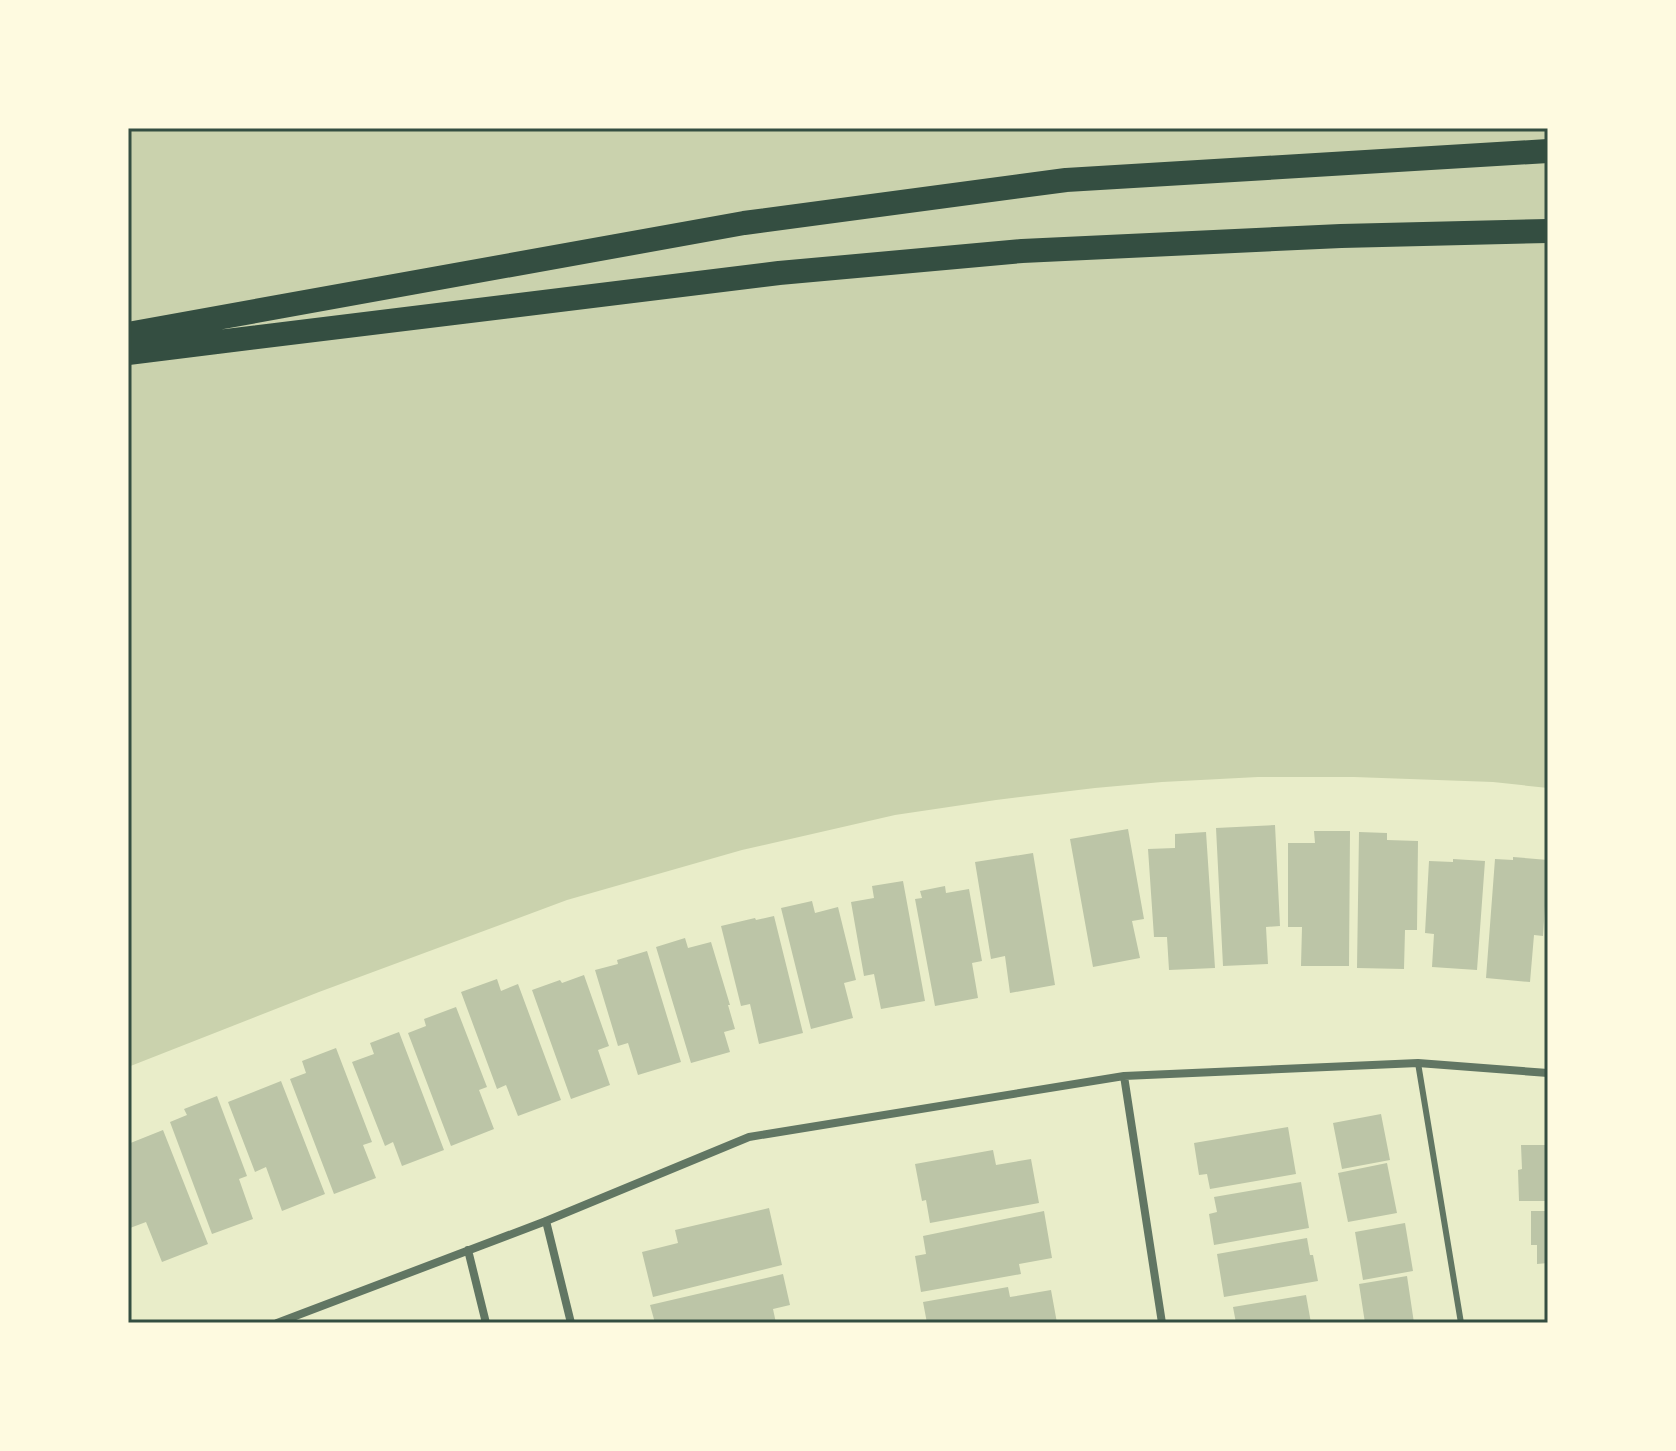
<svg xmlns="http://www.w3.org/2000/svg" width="1676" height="1451" font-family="'Varela Round',sans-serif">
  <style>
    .green { fill: #cad2ad }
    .building { fill: #bcc5a7 }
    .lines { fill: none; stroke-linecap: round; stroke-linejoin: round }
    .service { stroke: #617663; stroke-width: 6 }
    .minor { stroke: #617663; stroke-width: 8 }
    .motorway { stroke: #344e41; stroke-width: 24 }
    .neatline { fill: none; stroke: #344e41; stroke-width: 3 }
  </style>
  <rect width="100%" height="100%" fill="#e9edc9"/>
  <path class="green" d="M 128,128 L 1548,128 L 1548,788 L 1493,782 L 1354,777 L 1258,777 L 1162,782 L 1095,788 L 996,800 L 895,815 L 742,850 L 567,900 L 319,992 L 128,1067 Z"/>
  <path class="building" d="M 1275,825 L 1280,926 L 1266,927 L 1268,964 L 1223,966 L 1216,828 Z
    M 1128,829 L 1144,919 L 1132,921 L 1140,958 L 1093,967 L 1070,839 Z
    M 1314,831 L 1350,831 L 1349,966 L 1301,966 L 1302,927 L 1288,927 L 1288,843 L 1315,843 Z
    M 1206,832 L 1215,968 L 1169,970 L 1167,937 L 1154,937 L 1148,849 L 1175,848 L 1175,834 Z
    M 1359,832 L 1387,833 L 1387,840 L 1418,841 L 1417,930 L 1405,930 L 1404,969 L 1357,968 Z
    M 1033,853 L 1055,985 L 1010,993 L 1005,956 L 991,959 L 975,862 Z
    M 1513,857 L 1548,860 L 1543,936 L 1534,935 L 1530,982 L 1486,978 L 1495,859 L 1513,860 Z
    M 1453,859 L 1485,861 L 1477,970 L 1432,967 L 1434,934 L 1425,933 L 1429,861 L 1453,862 Z
    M 903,881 L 925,1001 L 881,1009 L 874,974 L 864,976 L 851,902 L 874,898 L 872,886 Z
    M 945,886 L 946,893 L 969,889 L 982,961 L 972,963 L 978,998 L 935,1006 L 915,899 L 922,898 L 920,891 Z
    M 812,901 L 815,913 L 838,907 L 856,980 L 844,983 L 853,1018 L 811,1029 L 781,908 Z
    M 774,916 L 803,1033 L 759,1044 L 750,1004 L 741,1006 L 721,926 L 755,918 L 756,920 Z
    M 685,938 L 688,948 L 711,942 L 730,1005 L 728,1005 L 735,1029 L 724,1032 L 730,1052 L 691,1063 L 656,947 Z
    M 647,951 L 681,1062 L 638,1075 L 628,1043 L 618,1046 L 595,970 L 618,964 L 617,960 Z
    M 584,975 L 609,1046 L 598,1050 L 610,1085 L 571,1099 L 532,990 L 560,980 L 562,983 Z
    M 497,979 L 501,991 L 518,984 L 561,1100 L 518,1116 L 506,1085 L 497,1089 L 461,992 Z
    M 456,1007 L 487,1087 L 479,1090 L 494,1129 L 451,1146 L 408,1033 L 426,1026 L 424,1019 Z
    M 399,1032 L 444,1150 L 402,1166 L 393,1142 L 385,1146 L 352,1062 L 374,1054 L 370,1043 Z
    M 336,1048 L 372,1142 L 363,1145 L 376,1178 L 334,1194 L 290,1079 L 306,1073 L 302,1061 Z
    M 281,1081 L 325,1194 L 282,1211 L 266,1167 L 255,1172 L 228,1102 Z
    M 217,1096 L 247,1176 L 239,1179 L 253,1219 L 212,1234 L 170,1122 L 187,1115 L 184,1109 Z
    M 1381,1114 L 1390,1160 L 1342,1169 L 1333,1123 Z
    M 1288,1127 L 1296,1174 L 1210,1189 L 1207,1174 L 1199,1175 L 1194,1143 Z
    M 163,1130 L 208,1244 L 162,1262 L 146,1222 L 130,1228 L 128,1222 L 128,1144 Z
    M 1521,1145 L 1548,1145 L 1548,1201 L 1519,1201 L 1518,1170 L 1522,1169 Z
    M 993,1150 L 996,1165 L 1031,1159 L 1039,1203 L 930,1223 L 926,1200 L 922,1201 L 915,1164 Z
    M 1387,1163 L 1397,1213 L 1348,1222 L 1338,1173 Z
    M 1301,1182 L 1309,1228 L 1214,1245 L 1209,1214 L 1217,1212 L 1214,1197 Z
    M 769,1208 L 782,1265 L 653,1297 L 642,1252 L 678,1243 L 675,1230 Z
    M 1044,1211 L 1052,1258 L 1019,1264 L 1021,1274 L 921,1292 L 915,1256 L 926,1254 L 923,1236 Z
    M 1531,1211 L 1548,1211 L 1548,1263 L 1537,1264 L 1537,1245 L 1531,1245 Z
    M 1405,1223 L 1413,1271 L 1363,1280 L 1355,1232 Z
    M 1307,1238 L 1310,1255 L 1313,1255 L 1318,1281 L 1224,1297 L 1217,1254 Z
    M 783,1274 L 790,1305 L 773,1309 L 776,1323 L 655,1323 L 650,1305 Z
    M 1407,1276 L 1414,1323 L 1365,1323 L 1359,1284 Z
    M 1008,1287 L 1010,1297 L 1051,1290 L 1057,1323 L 927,1323 L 923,1302 Z
    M 1306,1295 L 1311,1323 L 1236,1323 L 1233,1307 Z"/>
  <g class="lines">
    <path class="service" d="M 1418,1063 L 1461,1323"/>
    <path class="minor" d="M 1124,1076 L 1162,1323
      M 546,1221 L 571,1323
      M 468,1250 L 486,1323
      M 277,1323 L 546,1221 L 749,1137 L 1124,1076 L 1418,1063 L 1548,1073"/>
    <path class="motorway" d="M 128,334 L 744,223 L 1066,180 L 1548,151
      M 128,353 L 779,273 L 1022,251 L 1341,236 L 1548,231"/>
  </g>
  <rect width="1676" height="1451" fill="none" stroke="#fefae0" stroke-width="260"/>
  <rect x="130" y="130" width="1416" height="1191" class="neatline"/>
</svg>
